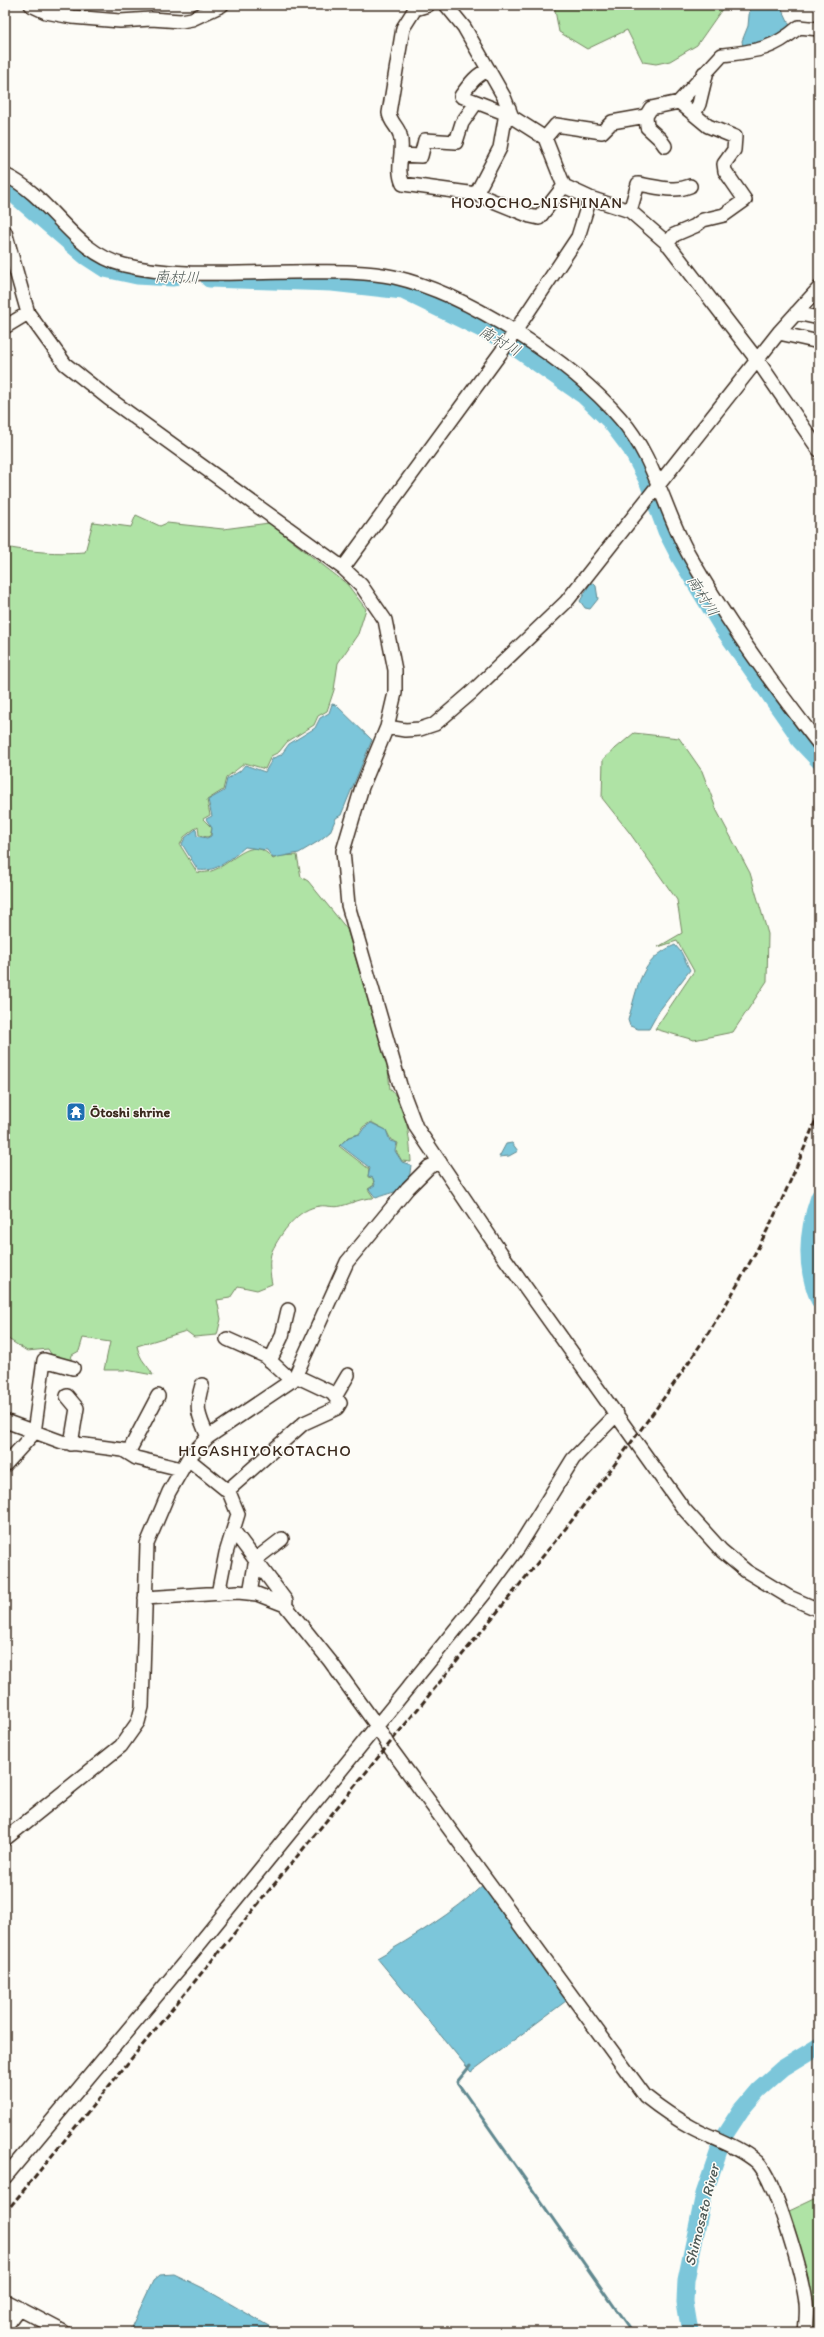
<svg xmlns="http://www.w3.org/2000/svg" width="824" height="2337" font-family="Itim,'Klee One',sans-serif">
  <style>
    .green { fill: #afe3a5; stroke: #758662 }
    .water { fill: #7bc6da; stroke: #61888f }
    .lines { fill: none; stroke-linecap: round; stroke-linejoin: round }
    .stream { stroke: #61888f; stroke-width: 3 }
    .river { stroke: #7bc6da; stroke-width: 17 }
    .minor-casing { stroke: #3b2a1e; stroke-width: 16 }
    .minor { stroke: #fdfcf7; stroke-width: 13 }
    .rail { stroke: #3b2a1e; stroke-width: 3; stroke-dasharray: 6 3; stroke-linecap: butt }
    .labels { text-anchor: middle; stroke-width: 3; stroke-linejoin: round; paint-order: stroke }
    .poi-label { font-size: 14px; font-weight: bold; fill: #3b2a1e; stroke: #fdfcf7; text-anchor: start }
    .water-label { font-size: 15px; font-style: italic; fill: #4e5956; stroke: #fdfcf7 }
    .quarter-label { font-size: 16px; letter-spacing: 1px; fill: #3b2a1e; stroke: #fdfcf7 }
  </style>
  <rect width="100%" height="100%" fill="#fdfcf7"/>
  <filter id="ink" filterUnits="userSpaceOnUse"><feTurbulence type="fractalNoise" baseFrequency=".025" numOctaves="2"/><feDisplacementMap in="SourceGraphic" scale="8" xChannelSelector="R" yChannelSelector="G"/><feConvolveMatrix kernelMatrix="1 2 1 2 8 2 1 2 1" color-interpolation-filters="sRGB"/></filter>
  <g filter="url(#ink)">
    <path class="green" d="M 554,5 L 725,5 L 697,45 L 670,61 L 656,64 L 643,62 L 627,30 L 587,49 L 559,32 Z
      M 136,515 L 160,526 L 167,523 L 223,529 L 269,523 L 347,584 L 366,609 L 358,634 L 338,663 L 334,690 L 327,711 L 318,716 L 314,725 L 287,742 L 279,752 L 271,756 L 265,769 L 245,763 L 226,778 L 223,790 L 207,800 L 210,815 L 203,819 L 212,828 L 210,836 L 207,837 L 199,835 L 198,826 L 184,837 L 180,845 L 197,872 C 228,878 247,827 273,859 L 279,856 L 297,855 L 301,877 L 308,881 L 347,929 L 388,1069 L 390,1089 C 407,1104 410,1141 411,1162 L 402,1161 L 396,1151 L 398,1143 L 391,1140 L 386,1130 L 371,1122 L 363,1127 L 359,1134 L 348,1137 L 339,1146 L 369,1169 L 368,1177 L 373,1178 L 374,1185 L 368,1189 L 374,1198 C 361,1198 353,1203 341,1206 C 334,1208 326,1205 320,1206 C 298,1208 281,1233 272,1251 C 268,1261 270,1274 272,1284 L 257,1290 L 238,1286 L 230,1298 L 217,1300 L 221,1319 L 217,1335 L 194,1337 L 186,1331 L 137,1346 C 141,1363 146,1362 153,1375 L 126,1370 L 104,1370 L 110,1342 L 83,1338 L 79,1351 L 72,1355 L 70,1363 L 54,1359 L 48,1349 L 27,1351 L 5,1337 L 5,547 C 32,552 57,554 85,552 L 93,522 L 131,527 Z
      M 634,733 L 679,738 L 702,771 L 717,811 L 750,873 L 768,934 L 767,981 L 733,1032 L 694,1040 L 655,1029 L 694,971 L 677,941 L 658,947 L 682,933 L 677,900 L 629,832 L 602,798 L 603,759 Z
      M 819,2197 L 819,2332 L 810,2332 L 785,2213 Z"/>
    <path class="water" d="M 750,5 L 780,5 L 791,28 L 774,41 L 743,47 L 742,41 L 748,26 Z
      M 593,583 L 596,586 L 598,599 L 590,609 L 585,608 L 580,601 L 590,584 Z
      M 332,704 L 336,705 L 372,740 L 341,815 L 336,818 L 330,832 L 319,841 L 299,853 L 273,858 L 267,850 L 245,847 C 232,858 216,873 198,870 L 182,844 L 185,838 L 196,829 L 197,836 L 207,838 L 211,836 L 212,828 L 206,819 L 212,816 L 208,800 L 224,791 L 227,779 L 240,771 L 245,765 L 265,772 L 273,758 L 281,755 L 289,744 L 315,728 L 320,718 L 329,713 Z
      M 675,945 L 681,952 L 690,970 L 659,1011 L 649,1029 L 638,1029 L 630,1026 L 628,1020 C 638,988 639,960 675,945 Z
      M 371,1123 L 386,1130 L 390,1141 L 397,1143 L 395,1151 L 402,1162 L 411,1165 C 408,1195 401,1188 376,1198 L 369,1189 L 375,1185 L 373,1178 L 368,1176 L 370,1168 L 340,1145 L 349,1137 L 360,1134 L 364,1128 Z
      M 512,1143 L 518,1151 L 509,1156 L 499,1157 L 506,1144 Z
      M 484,1884 L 564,1988 L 566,2001 L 471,2072 L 377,1958 C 415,1936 452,1914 484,1884 Z
      M 174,2274 L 203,2288 L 279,2332 L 129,2332 L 153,2281 L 160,2275 Z"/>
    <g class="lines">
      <path class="stream" d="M 470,2066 L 457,2082 L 632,2332"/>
      <path class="river" d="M 5,187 L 85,256 L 105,269 L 137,276 L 173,278
        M 209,279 L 332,283 L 403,291 L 504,340 L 584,396 L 609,420 L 631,449 L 647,480 L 666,531 L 680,558 L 722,627 L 795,731 L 800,741 L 819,761
        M 819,1197 C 807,1231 804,1266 819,1300
        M 690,2332 L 685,2302 L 686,2280 L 704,2194 L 724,2136 L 741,2110 L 758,2090 L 783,2068 L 819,2046"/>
      <g class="minor-casing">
        <path id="minor" d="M 31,5 L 46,12 L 72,17 L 120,21 L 151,19 L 181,21 L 192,19 L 222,5
          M 428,5 L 415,9 L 403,28 L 389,113 C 390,122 398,127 400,135 C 405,151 395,168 403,184 L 476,194 L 530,216 L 539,218 L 564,186
          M 446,5 L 464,27 L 504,97 L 512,117 L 545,138 L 564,186 L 590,198 L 630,211 L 668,244 L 758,361 L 819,450
          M 489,70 C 476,74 469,85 461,96 L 502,112 L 509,108
          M 679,102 L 722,55 C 757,51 772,50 799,27 L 819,29
          M 694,114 L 699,104 L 706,75 L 704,73
          M 545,138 L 556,125 L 602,132 L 612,122 L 646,116
          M 665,146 L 660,139 L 647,127 L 646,116 L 651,108 L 679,102 L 708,126 L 735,137 L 734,150 L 724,164 L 725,171 L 745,200 L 724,215 L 703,220 L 695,226 L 674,235 L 667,244
          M 401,155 L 421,156 L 425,140 L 456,142 L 462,123 L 476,103
          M 5,175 C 51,196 73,253 124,265 C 176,278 238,272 291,272 C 323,272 363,270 394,277 C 468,294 571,361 620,418 C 655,457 663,508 688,553 C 725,620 772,684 819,744
          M 476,194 L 500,148 L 506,113 L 502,112
          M 630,211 L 638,184 C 654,186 674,193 690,186
          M 5,232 L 28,313 L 65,364 L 108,398 L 343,568 L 361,585 L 385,620 L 395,670 L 395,693 L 387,727 L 362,787 L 343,851 L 348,905 L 400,1085 L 416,1127 L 501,1253 L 683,1508 L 722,1551 L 746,1571 L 789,1597 L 819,1610
          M 796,313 L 819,318
          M 5,327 L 28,313
          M 779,333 L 819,342
          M 343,568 L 502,351 L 578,237 L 590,198
          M 387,727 L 405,730 L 420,729 L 435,724 L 471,693 L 566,602 L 780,331 L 819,288
          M 227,1339 L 265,1356 L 292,1381
          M 270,1361 L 282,1336 L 288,1310
          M 202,1385 C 195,1408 198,1415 208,1437
          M 67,1396 L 77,1408 L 71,1444
          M 335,1397 L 348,1375
          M 5,1421 L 62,1442 L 123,1450 L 136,1458 L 181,1469
          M 128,1453 L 158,1396
          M 188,1459 L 229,1492 L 238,1514 L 226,1553 L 218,1594
          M 5,1465 L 34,1433 L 44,1360 L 73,1368
          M 227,1491 L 304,1423 L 337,1408 L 340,1403 L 332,1393 L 296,1376
          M 233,1530 L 286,1601 L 285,1605
          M 250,1593 L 256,1559 L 282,1539
          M 145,1598 L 238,1592 L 257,1594 L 285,1605 L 330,1661 L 377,1726 L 388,1745 L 645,2096 C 660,2108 676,2119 693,2128 C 714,2139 738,2146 757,2162 C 776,2181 802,2274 806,2302 C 807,2311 806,2322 805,2332
          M 5,1839 L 121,1746 L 138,1722 L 142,1707 L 147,1544 L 169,1492 L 189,1457 L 208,1437 L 294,1379 L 347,1262 L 408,1188 L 429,1167 L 440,1162
          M 5,2177 L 188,1958 L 485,1593 L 518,1548 L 573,1459 L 617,1414
          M 5,2301 L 64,2332
          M 5,2326 L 19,2308"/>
      </g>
      <use href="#minor" class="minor"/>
      <path class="rail" d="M 5,2213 L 566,1528 C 631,1443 698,1358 749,1264 C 777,1215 798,1164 819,1112"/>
    </g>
  </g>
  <defs>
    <g id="temple-square" transform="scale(1)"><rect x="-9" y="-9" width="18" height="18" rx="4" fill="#1f6fb2" stroke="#fdfcf7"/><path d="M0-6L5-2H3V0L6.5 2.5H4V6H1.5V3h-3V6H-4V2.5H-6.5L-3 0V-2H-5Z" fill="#fff"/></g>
  </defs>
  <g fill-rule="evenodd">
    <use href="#temple-square" x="76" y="1112"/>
  </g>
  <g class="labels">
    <g class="poi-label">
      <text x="90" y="1117">Ōtoshi shrine</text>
    </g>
    <g class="water-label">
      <text transform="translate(177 277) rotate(2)" y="5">南村川</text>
      <text transform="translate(500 341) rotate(30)" y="5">南村川</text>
      <text transform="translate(703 596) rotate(58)" y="5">南村川</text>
      <text transform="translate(702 2215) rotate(-76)" y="5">Shimosato River</text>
    </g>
    <g class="quarter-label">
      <text x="537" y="208">HOJOCHO-NISHINAN</text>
      <text x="265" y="1456">HIGASHIYOKOTACHO</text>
    </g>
  </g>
  <rect width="824" height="2337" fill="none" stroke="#fdfcf7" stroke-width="20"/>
  <rect x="10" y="10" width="804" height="2317" fill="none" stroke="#3b2a1e" stroke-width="1.5" filter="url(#ink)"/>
</svg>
